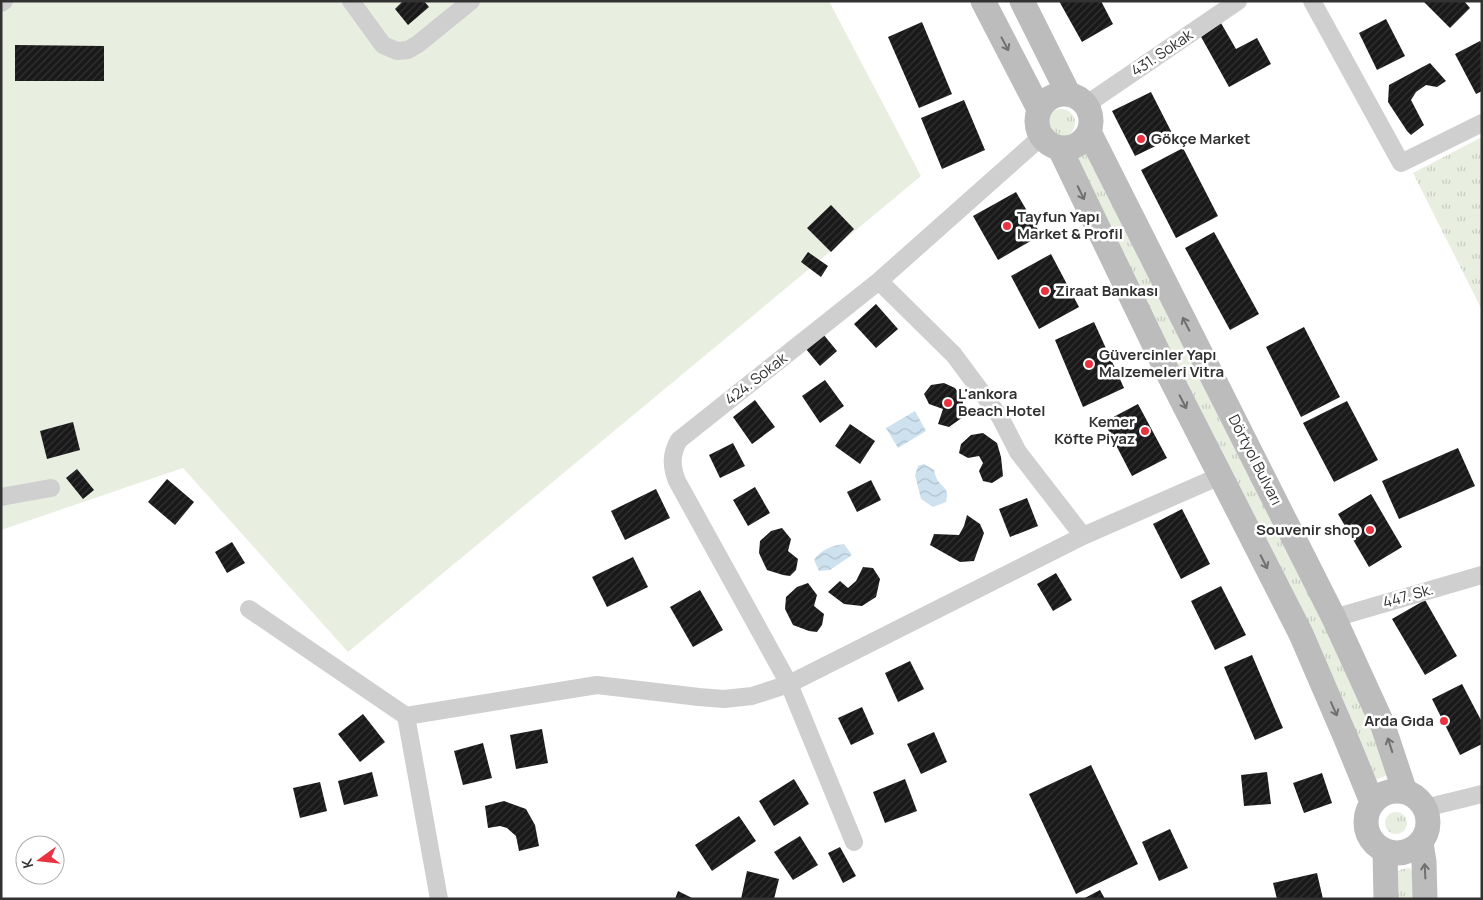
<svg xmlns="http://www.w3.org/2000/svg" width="1483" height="900" font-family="Manrope,sans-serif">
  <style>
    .grass { fill: url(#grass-tufts) }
    .garden { fill: #e8eee0 }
    .water { fill: url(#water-waves) }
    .building { fill: url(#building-hatch) }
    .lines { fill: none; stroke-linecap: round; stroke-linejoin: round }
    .street { stroke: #cfcfcf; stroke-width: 18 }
    .secondary { stroke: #bcbcbc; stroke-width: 25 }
    .oneway { stroke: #707070 }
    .poi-dot { fill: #ea3341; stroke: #fff; stroke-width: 2 }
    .labels { text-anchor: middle; stroke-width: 5; stroke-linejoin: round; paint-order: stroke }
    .street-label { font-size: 15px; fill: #323232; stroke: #fff }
    .poi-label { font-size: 15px; font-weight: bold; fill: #323232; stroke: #fff; text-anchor: start }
  </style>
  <defs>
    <pattern id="grass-tufts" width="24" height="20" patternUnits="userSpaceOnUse" patternTransform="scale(1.25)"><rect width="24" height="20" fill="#e8eee0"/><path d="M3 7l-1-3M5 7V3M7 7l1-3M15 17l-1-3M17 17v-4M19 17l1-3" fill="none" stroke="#c7cdc1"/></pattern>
    <pattern id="water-waves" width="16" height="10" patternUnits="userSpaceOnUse" patternTransform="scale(1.25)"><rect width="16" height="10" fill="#cde1ee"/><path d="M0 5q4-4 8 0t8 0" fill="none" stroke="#b0c2cd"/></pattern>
    <pattern id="building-hatch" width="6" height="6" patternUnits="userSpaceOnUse" patternTransform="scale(1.25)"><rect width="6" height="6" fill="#191919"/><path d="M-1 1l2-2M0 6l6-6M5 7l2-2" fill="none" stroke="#323232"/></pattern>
  </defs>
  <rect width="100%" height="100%" fill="#fff"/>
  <path class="grass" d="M1047 123a14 14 0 1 1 28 0a14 14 0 1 1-28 0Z
    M 1482,137 L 1482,310 L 1413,173 Z
    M 1084,150 L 1322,620 L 1372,729 L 1387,775 L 1373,781 L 1343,700 L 1328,666 L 1069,159 Z
    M1385 823a11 11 0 1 1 22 0a11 11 0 1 1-22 0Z
    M 1410,868 L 1412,871 L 1413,899 L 1398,899 L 1393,874 L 1402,869 Z"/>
  <path class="garden" d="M 1,1 L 829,1 L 921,176 L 348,652 L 183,468 L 1,530 Z"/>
  <path class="water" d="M 915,411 L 926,431 L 898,448 L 886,428 Z
    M 924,464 L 934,470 C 935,474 936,478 938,481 C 946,490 949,490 946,502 L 933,507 L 921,499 L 915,475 L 918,466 Z
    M 844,544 L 852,555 L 830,570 L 819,571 L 814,560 C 821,549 832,546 844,544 Z"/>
  <path class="building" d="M 403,1 L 424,1 L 429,7 L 408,25 L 395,9 Z
    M 1059,1 L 1101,1 L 1113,24 L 1082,42 Z
    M 1423,1 L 1464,1 L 1470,8 L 1450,28 Z
    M 1386,19 L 1405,56 L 1377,70 L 1359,33 Z
    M 922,22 L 952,94 L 919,108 L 888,37 Z
    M 1221,23 L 1236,49 L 1257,38 L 1271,64 L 1229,87 L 1200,35 Z
    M 1480,41 L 1482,44 L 1482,91 L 1476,94 L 1455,54 Z
    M 15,45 L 104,46 L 104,81 L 15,81 Z
    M 1430,63 L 1446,81 L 1437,87 L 1426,85 L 1416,92 L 1411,100 L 1424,125 L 1411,135 L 1407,131 L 1388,102 L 1389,85 Z
    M 1151,92 L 1174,137 L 1135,156 L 1112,111 Z
    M 964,100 L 985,150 L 942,169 L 921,118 Z
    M 1183,148 L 1218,216 L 1176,238 L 1141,170 Z
    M 1016,192 L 1041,235 L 998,260 L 973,216 Z
    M 831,205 L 854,229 L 831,252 L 807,228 Z
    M 1214,232 L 1259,314 L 1230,330 L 1185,248 Z
    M 808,252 L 828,266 L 821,277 L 801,262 Z
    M 1051,254 L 1079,307 L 1039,329 L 1011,276 Z
    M 876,304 L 898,329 L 876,348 L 854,324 Z
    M 1094,322 L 1124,388 L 1083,407 L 1055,340 Z
    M 1304,327 L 1340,397 L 1301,417 L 1266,347 Z
    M 823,334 L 837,351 L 820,366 L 806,349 Z
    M 825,380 L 844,406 L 820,423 L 802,396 Z
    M 944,383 L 955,388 L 963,399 L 963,417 L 949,427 L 938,424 L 943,409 L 929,404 L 924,394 L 931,385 Z
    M 755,400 L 775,427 L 752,444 L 733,417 Z
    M 1347,401 L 1378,460 L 1334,482 L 1303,423 Z
    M 1138,404 L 1167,458 L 1132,476 L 1104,422 Z
    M 73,422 L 80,450 L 47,459 L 40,431 Z
    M 850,424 L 875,441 L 860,464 L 835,446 Z
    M 983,433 L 997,443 L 1001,457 L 1003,476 L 992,483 L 983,481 L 979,471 L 983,463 L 979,456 L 968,458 L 959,453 L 961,444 L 971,435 Z
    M 733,443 L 745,466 L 720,478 L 709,455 Z
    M 1458,448 L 1475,486 L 1399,519 L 1382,481 Z
    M 77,469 L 94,490 L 83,499 L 66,478 Z
    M 167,479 L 194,502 L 175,525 L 148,502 Z
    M 871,480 L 881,500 L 857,512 L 847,492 Z
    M 755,487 L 770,513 L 748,526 L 733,500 Z
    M 656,489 L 670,518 L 625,540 L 611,511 Z
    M 1371,494 L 1402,547 L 1369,567 L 1338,514 Z
    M 1027,498 L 1038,526 L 1010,537 L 999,509 Z
    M 1182,509 L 1210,564 L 1181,579 L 1153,524 Z
    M 967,515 L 980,524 L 984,533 L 974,561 L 960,562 L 930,545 L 934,534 L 959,535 L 964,526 Z
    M 782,528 L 791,539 L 788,551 L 798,559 L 796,570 L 790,576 L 783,575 L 767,570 L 759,553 L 760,541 L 771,531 Z
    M 232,542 L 245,563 L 227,573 L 215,552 Z
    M 633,557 L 648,587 L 607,607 L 592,577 Z
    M 863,567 L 873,568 L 880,579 L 876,597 L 862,606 L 844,604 L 828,592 L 840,581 L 848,588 L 856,581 Z
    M 1056,573 L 1072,600 L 1053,611 L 1037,584 Z
    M 808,583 L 817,595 L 814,606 L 824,614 L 822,625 L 817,632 L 809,631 L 793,625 L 785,609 L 786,597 L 797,587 Z
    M 1221,586 L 1246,635 L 1215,650 L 1191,601 Z
    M 700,590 L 723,630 L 693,647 L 670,607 Z
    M 1425,600 L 1457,656 L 1425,675 L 1392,619 Z
    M 1252,655 L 1283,728 L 1255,740 L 1224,667 Z
    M 910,661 L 924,689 L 898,702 L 885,673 Z
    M 1462,684 L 1482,722 L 1482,744 L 1460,755 L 1432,699 Z
    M 862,707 L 874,734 L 851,745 L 838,718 Z
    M 363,714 L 385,742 L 360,762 L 338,734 Z
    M 542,729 L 548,763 L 516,769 L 510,735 Z
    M 934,732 L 947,762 L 921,774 L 907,744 Z
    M 483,743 L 492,778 L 463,785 L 454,751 Z
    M 1091,765 L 1138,864 L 1076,894 L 1029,794 Z
    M 372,772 L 378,796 L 344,805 L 338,781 Z
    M 1267,772 L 1271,804 L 1244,806 L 1241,775 Z
    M 1322,773 L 1332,803 L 1304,813 L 1293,783 Z
    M 794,779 L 809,804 L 774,826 L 759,801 Z
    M 905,779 L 917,811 L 885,823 L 873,792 Z
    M 320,782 L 327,811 L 300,818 L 293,788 Z
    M 504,801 L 526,809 L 535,825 L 539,846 L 519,851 L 516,836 L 507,828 L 500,826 L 488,828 L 485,806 Z
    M 739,816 L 756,841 L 712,871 L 695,845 Z
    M 1170,829 L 1188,868 L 1159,881 L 1142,842 Z
    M 800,836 L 818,865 L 793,880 L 774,852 Z
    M 840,847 L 856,876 L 843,883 L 828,853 Z
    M 747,871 L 779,879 L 774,899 L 741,899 Z
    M 1317,873 L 1323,899 L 1277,899 L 1273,883 Z
    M 1100,890 L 1105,899 L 1083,899 Z
    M 678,891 L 694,899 L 675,899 Z"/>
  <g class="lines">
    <path class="street" d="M 351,1 L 383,45 L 397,51 L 408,50 L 418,44 L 471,1
      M 1312,1 L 1401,163 L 1482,123
      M 1,3 L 4,1
      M 1087,104 L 1238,1
      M 879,281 L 954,355 L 1000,417 L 1018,452 L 1083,536
      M 1,497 L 51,488
      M 249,609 L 406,716 L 597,685 L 699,697 L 724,699 L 752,696 L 789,684 L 1083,536 L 1220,476
      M 1334,618 L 1482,575
      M 406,716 L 439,899
      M 1425,808 L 1482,794
      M 854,842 L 789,684 L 677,481 C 671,466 671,454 679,440 L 879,281 L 1041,137"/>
    <path class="secondary" d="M 983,1 L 1039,109
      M 1022,1 L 1068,93
      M1037 121a27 27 0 1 1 54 0a27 27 0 1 1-54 0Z
      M 1090,134 L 1334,618 L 1382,723 L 1405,792
      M 1060,149 L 1166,369 L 1301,634 L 1345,736 L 1372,802
      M1366 822a31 31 0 1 1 62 0a31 31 0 1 1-62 0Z
      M 1421,843 L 1424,862 L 1425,899
      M 1385,851 L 1386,899"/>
  </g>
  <defs><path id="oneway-shaft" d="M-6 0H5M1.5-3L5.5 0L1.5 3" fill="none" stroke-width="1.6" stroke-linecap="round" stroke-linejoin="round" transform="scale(1.25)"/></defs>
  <g class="oneway">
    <use href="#oneway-shaft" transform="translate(1005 44) rotate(62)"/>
    <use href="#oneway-shaft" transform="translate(1081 193) rotate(64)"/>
    <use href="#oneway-shaft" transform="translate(1186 324) rotate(-117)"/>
    <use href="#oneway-shaft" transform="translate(1183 402) rotate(63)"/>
    <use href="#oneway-shaft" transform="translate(1264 562) rotate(63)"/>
    <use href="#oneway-shaft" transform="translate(1334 709) rotate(66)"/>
    <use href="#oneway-shaft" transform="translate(1390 745) rotate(-108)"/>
    <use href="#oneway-shaft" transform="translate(1425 871) rotate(-93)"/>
  </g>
  <g class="poi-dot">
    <circle cx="1141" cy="139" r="5"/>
    <circle cx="1007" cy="226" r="5"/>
    <circle cx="1045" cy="291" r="5"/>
    <circle cx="1089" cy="364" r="5"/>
    <circle cx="948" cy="403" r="5"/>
    <circle cx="1145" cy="431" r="5"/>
    <circle cx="1370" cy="530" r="5"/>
    <circle cx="1444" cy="721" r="5"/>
  </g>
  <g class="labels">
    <g class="street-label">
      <text transform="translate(1162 53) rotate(-34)" y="5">431. Sokak</text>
      <text transform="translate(756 379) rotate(-38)" y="5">424. Sokak</text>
      <text transform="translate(1255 460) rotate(63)" y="5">Dörtyol Bulvarı</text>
      <text transform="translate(1408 596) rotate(-16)" y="5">447. Sk.</text>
    </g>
    <g class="poi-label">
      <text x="1151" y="144">Gökçe Market</text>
      <text x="1017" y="222">Tayfun Yapı<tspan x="1017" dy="17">Market &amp; Profil</tspan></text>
      <text x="1055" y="296">Ziraat Bankası</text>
      <text x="1099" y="360">Güvercinler Yapı<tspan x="1099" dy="17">Malzemeleri Vitra</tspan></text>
      <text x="958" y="399">L'ankora<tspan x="958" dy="17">Beach Hotel</tspan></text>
      <text x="1135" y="427" text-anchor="end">Kemer<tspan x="1135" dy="17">Köfte Piyaz</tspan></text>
      <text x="1360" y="535" text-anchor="end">Souvenir shop</text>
      <text x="1434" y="726" text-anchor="end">Arda Gıda</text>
    </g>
  </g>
  <rect width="1483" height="900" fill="none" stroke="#323232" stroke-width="5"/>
  <g transform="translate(40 860) rotate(255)"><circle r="24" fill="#ffffff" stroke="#adadad"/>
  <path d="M0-4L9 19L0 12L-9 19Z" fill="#ea3341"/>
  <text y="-8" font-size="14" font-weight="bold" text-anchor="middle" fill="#323232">K</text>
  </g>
</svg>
